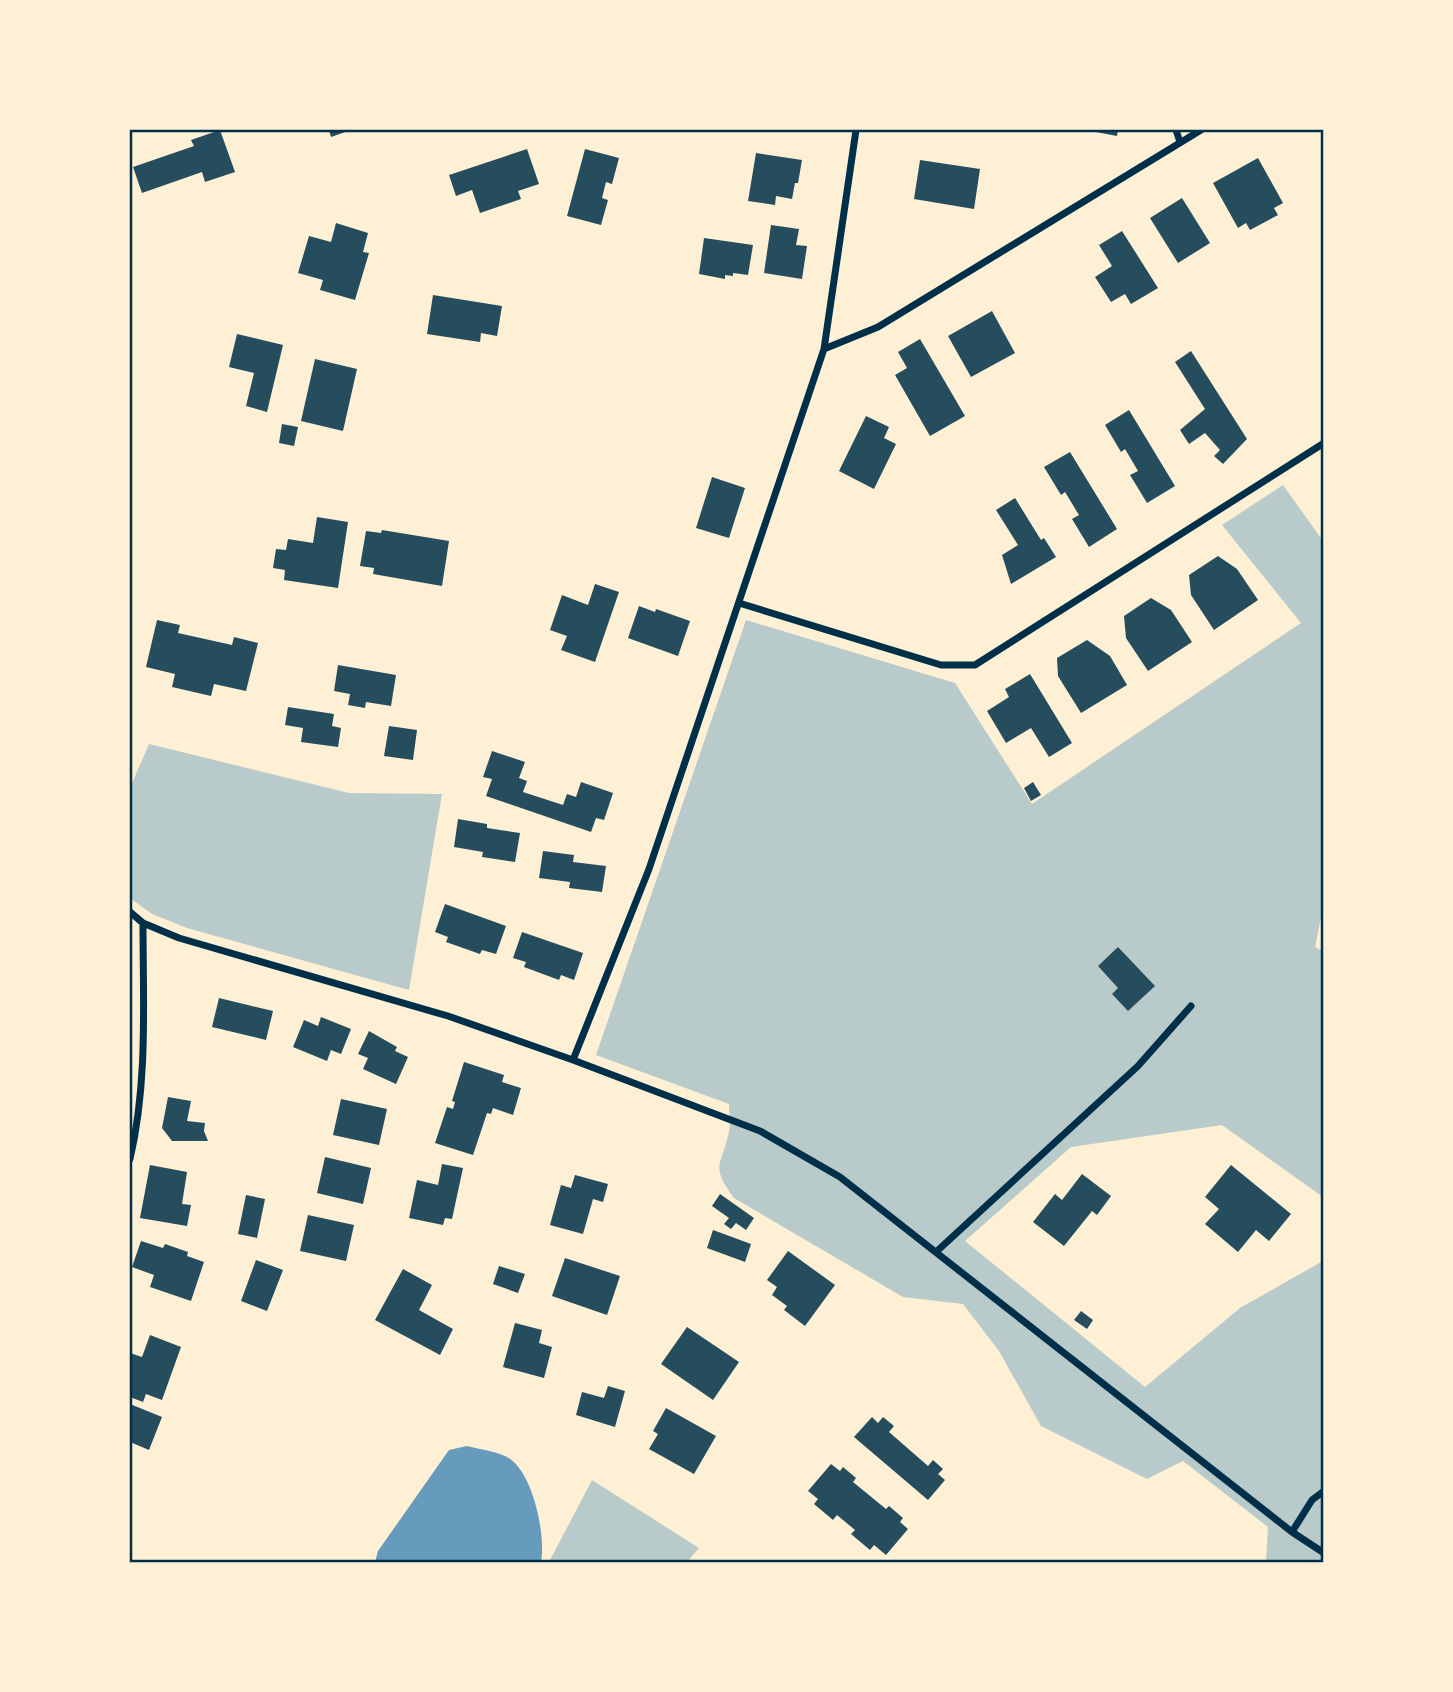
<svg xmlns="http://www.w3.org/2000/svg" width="1453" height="1692" font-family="Mulish,sans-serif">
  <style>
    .green { fill: #b9caca }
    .water { fill: #669bbc }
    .building { fill: #264d5e }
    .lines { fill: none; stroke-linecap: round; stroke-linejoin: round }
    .minor { stroke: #003049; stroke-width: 7 }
    .neatline { fill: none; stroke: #003049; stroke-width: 2.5 }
  </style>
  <rect width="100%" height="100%" fill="#fdf0d5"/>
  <path class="green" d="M 1283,485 L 1323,541 L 1324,902 L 1315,947 L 1324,952 L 1323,1197 L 1222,1125 L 1071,1147 L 965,1241 L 1145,1387 L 1240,1308 L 1323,1261 L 1323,1562 L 1266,1562 L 1268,1527 L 1183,1461 L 1147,1479 L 1041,1426 L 999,1351 L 963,1304 L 903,1297 L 734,1198 C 710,1165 721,1167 729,1132 C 731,1123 729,1113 729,1104 L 596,1055 L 746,620 L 955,683 L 1032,804 L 1301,623 L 1222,525 Z
    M 149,744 L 349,793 L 442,794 L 409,990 L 187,928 L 152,914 L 130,898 L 130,788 Z
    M 592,1480 L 699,1548 L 687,1562 L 549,1562 Z"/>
  <path class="water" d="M 467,1446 C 479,1449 494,1451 505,1456 C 533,1468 546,1536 541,1562 L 375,1562 L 378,1551 L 449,1450 Z"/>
  <path class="building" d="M 220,130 L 235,172 L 205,182 L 202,172 L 142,193 L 133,167 L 194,146 L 191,140 Z
    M 329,130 L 351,130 L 331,137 Z
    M 1085,130 L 1118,130 L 1117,136 Z
    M 527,149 L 539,184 L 518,191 L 521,199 L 480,213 L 472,190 L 456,196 L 449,175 Z
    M 585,149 L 619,158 L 612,184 L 606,182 L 602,198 L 608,200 L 601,225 L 567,216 Z
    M 756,153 L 802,160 L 798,183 L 795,183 L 792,199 L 776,196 L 775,205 L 748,201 Z
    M 1258,158 L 1283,203 L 1274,208 L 1278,215 L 1250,230 L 1246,223 L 1238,228 L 1213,183 Z
    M 920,160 L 980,169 L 974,209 L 914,199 Z
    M 1182,198 L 1210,243 L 1178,263 L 1150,218 Z
    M 336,223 L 368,233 L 363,252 L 369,253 L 355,300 L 320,290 L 323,280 L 298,273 L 309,236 L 331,242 Z
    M 771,225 L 799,229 L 796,245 L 807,246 L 802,279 L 764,273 Z
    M 1122,231 L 1158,288 L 1131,304 L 1125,294 L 1111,302 L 1095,277 L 1112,266 L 1099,245 Z
    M 704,238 L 753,245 L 748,275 L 733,273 L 733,276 L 725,275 L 725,279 L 699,274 Z
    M 433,295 L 502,306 L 497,336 L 481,333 L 480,342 L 427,334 Z
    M 992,311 L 1015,353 L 971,377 L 948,336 Z
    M 237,334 L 283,345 L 267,412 L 246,406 L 254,373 L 229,367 Z
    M 920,339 L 965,416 L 930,436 L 895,375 L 907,368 L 898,352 Z
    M 1191,351 L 1247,439 L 1223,464 L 1214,456 L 1220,450 L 1205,433 L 1189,444 L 1180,430 L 1205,409 L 1175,362 Z
    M 315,359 L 357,369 L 343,431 L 301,421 Z
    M 1129,410 L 1175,486 L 1147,503 L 1130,475 L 1138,471 L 1125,449 L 1121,452 L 1105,425 Z
    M 866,416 L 889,427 L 884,438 L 896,444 L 874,489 L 839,471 Z
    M 282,424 L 298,427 L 294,446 L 279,443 Z
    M 1070,452 L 1117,529 L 1089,547 L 1072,519 L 1079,515 L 1065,492 L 1061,495 L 1044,467 Z
    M 712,477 L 745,488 L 729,538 L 696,528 Z
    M 1015,498 L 1041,540 L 1044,538 L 1056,557 L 1011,584 L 1002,555 L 1018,545 L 996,510 Z
    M 317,517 L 348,522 L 338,588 L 284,580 L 285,570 L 273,568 L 276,549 L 286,550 L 288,539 L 313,543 Z
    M 382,530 L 449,541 L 442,586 L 373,574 L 374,568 L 360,566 L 366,531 L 381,533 Z
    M 1218,556 L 1237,569 L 1258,600 L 1214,630 L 1191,595 L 1189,575 Z
    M 595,584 L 619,592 L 595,662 L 561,650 L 567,636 L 550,630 L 562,595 L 588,605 Z
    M 1151,598 L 1171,610 L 1192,642 L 1148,671 L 1126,638 L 1124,616 Z
    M 639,606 L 655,612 L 656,609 L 690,621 L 678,656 L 628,638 Z
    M 157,620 L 180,625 L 178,633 L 232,645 L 234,637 L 258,643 L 246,691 L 214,684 L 211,696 L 172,687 L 175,674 L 146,667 Z
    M 1087,640 L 1110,656 L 1127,685 L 1081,713 L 1058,676 L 1057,658 Z
    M 338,665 L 396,675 L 391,706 L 366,702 L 365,708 L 348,705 L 350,694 L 334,691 Z
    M 1030,674 L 1072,743 L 1049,757 L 1031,728 L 1006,743 L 987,711 L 1009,697 L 1005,689 Z
    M 288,707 L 334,714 L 332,726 L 341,728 L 338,747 L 301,742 L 303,728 L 285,725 Z
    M 389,726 L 417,730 L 413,760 L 384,756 Z
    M 492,751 L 525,762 L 519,778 L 527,781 L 523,792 L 563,805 L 567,794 L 576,797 L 581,782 L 613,793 L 604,820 L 596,818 L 591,832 L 486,796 L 492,779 L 483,777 Z
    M 1033,782 L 1041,795 L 1031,801 L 1024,788 Z
    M 458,819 L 487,824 L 487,828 L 520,833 L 515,862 L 482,857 L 483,852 L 454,847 Z
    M 543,851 L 574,855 L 573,862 L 606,866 L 602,892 L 569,888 L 570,882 L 539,878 Z
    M 445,904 L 506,926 L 496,954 L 482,950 L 480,954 L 446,942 L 448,937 L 435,932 Z
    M 522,932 L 583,953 L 574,980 L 561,975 L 559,980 L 524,967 L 526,962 L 513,958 Z
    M 1118,947 L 1155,986 L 1128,1011 L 1112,994 L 1118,988 L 1098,966 Z
    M 219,998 L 273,1011 L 266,1040 L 212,1027 Z
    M 321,1017 L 351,1029 L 341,1054 L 331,1050 L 327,1061 L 293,1047 L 304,1020 L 318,1026 Z
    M 369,1031 L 397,1047 L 395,1051 L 408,1057 L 396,1084 L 363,1069 L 368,1058 L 358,1054 Z
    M 464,1062 L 504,1075 L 502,1082 L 521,1088 L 513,1115 L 493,1108 L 491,1114 L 487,1113 L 473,1155 L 435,1143 L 447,1107 L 453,1109 L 455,1102 L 452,1101 Z
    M 168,1097 L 191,1101 L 187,1121 L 205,1123 L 204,1131 L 208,1141 L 172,1141 L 162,1128 Z
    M 341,1099 L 387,1109 L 379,1145 L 333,1135 Z
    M 325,1157 L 371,1168 L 363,1204 L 317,1193 Z
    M 442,1164 L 463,1168 L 452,1219 L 445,1218 L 443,1225 L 409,1218 L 417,1180 L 438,1185 Z
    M 150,1165 L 187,1172 L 182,1204 L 191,1205 L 187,1226 L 140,1218 Z
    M 1231,1165 L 1291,1214 L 1269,1241 L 1256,1230 L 1238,1252 L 1205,1224 L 1219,1209 L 1205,1197 Z
    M 1082,1174 L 1111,1196 L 1097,1215 L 1092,1211 L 1064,1246 L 1033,1222 L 1055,1194 L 1062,1200 Z
    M 575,1175 L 608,1184 L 603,1202 L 593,1199 L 583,1234 L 550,1225 L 561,1185 L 571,1188 Z
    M 720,1194 L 754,1218 L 746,1230 L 736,1223 L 731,1229 L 724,1224 L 729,1218 L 712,1206 Z
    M 246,1195 L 265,1199 L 257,1238 L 238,1234 Z
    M 308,1215 L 354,1225 L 346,1261 L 300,1251 Z
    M 713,1230 L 751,1244 L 745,1262 L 707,1248 Z
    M 141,1241 L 163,1248 L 165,1244 L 188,1252 L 187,1256 L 204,1262 L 191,1301 L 150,1287 L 154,1275 L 132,1267 Z
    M 788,1251 L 835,1285 L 805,1326 L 784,1310 L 787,1306 L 772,1295 L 777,1287 L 767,1280 Z
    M 565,1258 L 620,1276 L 607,1315 L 552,1296 Z
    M 256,1260 L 283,1270 L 267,1311 L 241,1301 Z
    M 499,1266 L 525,1274 L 518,1293 L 493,1284 Z
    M 403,1269 L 432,1285 L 419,1310 L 453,1329 L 440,1355 L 375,1320 Z
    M 1081,1311 L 1093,1320 L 1087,1329 L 1074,1320 Z
    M 515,1323 L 542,1330 L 539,1343 L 552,1347 L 544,1378 L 503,1367 Z
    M 687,1327 L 739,1362 L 713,1400 L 661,1364 Z
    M 150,1335 L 181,1347 L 162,1400 L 146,1394 L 143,1402 L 130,1397 L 130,1353 L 142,1357 Z
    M 608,1386 L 625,1391 L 615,1427 L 576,1415 L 582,1392 L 604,1398 Z
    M 130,1404 L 162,1417 L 149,1450 L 130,1442 Z
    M 666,1408 L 716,1436 L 694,1474 L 649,1449 L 658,1434 L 653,1431 Z
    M 872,1417 L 878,1423 L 883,1417 L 894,1426 L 889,1432 L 928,1466 L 933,1460 L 943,1469 L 938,1474 L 945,1480 L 928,1500 L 854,1437 Z
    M 831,1464 L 840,1471 L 843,1467 L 856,1478 L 853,1482 L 886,1509 L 889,1506 L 903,1518 L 900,1522 L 908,1529 L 886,1555 L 874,1545 L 870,1550 L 851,1534 L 855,1530 L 837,1515 L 833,1520 L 814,1504 L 818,1499 L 808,1491 Z"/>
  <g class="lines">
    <path class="minor" d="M 1176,130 L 1180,142
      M 824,349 L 878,327 L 1201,130
      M 739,603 L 941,665 L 975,665 L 1324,443
      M 130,912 L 143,923 L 179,938 L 448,1016 L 573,1060 L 760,1131 L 840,1177 L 1292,1532 L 1324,1553
      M 573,1060 L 649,869 L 824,349 L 856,130
      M 130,1159 C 148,1082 143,1002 143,923
      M 936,1252 L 1138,1066 L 1191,1006
      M 1292,1532 L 1312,1500 L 1324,1491"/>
  </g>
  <rect width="1453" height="1692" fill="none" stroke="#fdf0d5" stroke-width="262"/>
  <rect x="131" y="131" width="1191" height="1430" class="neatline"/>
</svg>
